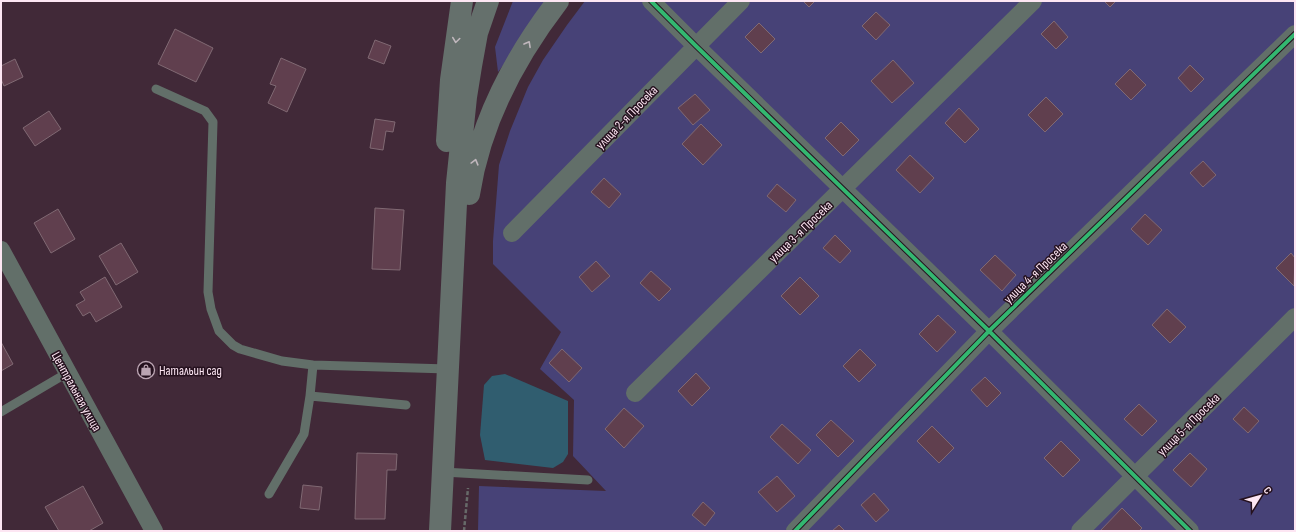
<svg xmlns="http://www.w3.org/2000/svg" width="1296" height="532" font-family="'Sofia Sans Condensed',sans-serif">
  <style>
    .green { fill: #474277 }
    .water { fill: #305d6f }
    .building { fill: #603f4e; stroke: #806973 }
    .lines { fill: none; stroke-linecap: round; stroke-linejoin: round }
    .path { stroke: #676a69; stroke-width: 2.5; stroke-dasharray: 4 2; stroke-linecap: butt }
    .lane { stroke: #626f69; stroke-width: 9 }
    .street { stroke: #626f69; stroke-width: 18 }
    .secondary { stroke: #65706c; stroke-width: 22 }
    .cycleway-casing { stroke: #25111e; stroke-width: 6 }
    .cycleway { stroke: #33b770; stroke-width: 4 }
    .oneway { stroke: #c0b7bd }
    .labels { text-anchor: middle; stroke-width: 3; stroke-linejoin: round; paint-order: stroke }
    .street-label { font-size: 13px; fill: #fde6f3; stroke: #25111e }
    .poi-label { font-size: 13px; fill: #fde6f3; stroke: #25111e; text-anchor: start }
  </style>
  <rect width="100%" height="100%" fill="#412938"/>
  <path class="green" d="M 513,1 L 552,1 L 498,72 L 495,47 Z
    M 585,1 L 1295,1 L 1295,531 L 478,531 L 479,486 L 606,491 L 573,456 L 574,400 L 540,369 L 561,332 L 493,264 L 493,241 L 499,165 L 510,131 L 528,87 L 543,60 L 567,25 Z"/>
  <path class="water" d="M 505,374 L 568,401 L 568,454 L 563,462 L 553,468 L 485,460 L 480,435 L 484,385 L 492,376 Z"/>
  <path class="building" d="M 803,1 L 815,1 L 809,7 Z
    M 1104,1 L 1116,1 L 1110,7 Z
    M 876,12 L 890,25 L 876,40 L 862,26 Z
    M 1054,21 L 1068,37 L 1056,49 L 1041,34 Z
    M 759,23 L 775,39 L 761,53 L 745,37 Z
    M 175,29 L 213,48 L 196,82 L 158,64 Z
    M 375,40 L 391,46 L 384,64 L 368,58 Z
    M 281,58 L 306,69 L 287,112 L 268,103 L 276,86 L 270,84 Z
    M 15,59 L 23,77 L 4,86 L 1,79 L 1,66 Z
    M 893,60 L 914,83 L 892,103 L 871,81 Z
    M 1190,65 L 1204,79 L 1191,92 L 1178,78 Z
    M 1130,69 L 1146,85 L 1131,100 L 1115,84 Z
    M 695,94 L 710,110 L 693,125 L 678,108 Z
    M 1046,97 L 1063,114 L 1045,132 L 1028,115 Z
    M 959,108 L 979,129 L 965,143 L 945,123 Z
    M 49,111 L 61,129 L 35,146 L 23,128 Z
    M 375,119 L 395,122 L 393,132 L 386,131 L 383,150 L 370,148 Z
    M 841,122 L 859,140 L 843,156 L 825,138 Z
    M 701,124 L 722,145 L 703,165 L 682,144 Z
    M 910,155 L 934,178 L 920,193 L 896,170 Z
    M 1203,161 L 1216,175 L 1203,187 L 1190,173 Z
    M 604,178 L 621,194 L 609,208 L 591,192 Z
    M 777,184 L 796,200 L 786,212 L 767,196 Z
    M 375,208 L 404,210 L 400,270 L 372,269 Z
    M 58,209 L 75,239 L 51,253 L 34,223 Z
    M 1145,214 L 1162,230 L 1148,245 L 1131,229 Z
    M 835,235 L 851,251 L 840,263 L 823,248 Z
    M 121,243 L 138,272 L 116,285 L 99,256 Z
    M 1291,253 L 1295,258 L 1294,286 L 1276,268 Z
    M 995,255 L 1016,275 L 1002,291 L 980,270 Z
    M 596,261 L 610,276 L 592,292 L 579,277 Z
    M 651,271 L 671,289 L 659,301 L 640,283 Z
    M 105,277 L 122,307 L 96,322 L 90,312 L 83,316 L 76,305 L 85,300 L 80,292 Z
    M 800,277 L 819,296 L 800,315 L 781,296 Z
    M 1167,309 L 1186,327 L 1170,343 L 1152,325 Z
    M 938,315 L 956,332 L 937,352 L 919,334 Z
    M 1,342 L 13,364 L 1,371 Z
    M 562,349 L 582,368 L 569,382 L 549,363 Z
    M 860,349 L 876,365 L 859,382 L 843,366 Z
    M 696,373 L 710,388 L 692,406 L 678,391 Z
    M 985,377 L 1001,393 L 987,407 L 971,390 Z
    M 1139,404 L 1157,421 L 1142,436 L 1124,419 Z
    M 1244,407 L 1259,421 L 1248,433 L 1233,419 Z
    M 624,408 L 644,426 L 624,448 L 605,429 Z
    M 831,420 L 854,441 L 838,457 L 816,435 Z
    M 782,424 L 811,450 L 798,464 L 770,437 Z
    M 932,426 L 954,448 L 939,463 L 917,441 Z
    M 1061,441 L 1080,460 L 1063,477 L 1044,458 Z
    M 357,453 L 397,454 L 396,470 L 387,470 L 385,519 L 355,519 Z
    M 1190,453 L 1207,469 L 1191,487 L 1173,470 Z
    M 777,476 L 795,496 L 777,512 L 758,492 Z
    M 303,485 L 322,487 L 319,510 L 300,508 Z
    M 83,486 L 103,523 L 89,531 L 59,531 L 45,507 Z
    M 874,493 L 889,510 L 876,522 L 861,505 Z
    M 703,502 L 715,513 L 705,526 L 692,515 Z
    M 1122,508 L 1142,528 L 1139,531 L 1100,531 Z
    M 839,525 L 845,531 L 832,531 Z"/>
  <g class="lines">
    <path class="path" d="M 464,531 L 468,488"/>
    <path class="lane" d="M 156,89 L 205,111 L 213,122 L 208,292 L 211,309 L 219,331 L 233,345 L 240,349 L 282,361 L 313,365 L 448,369
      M 310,396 L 406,405
      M 1,412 L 67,373
      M 443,472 L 588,480
      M 269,494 L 304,434 L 310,396 L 313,365"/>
    <path class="street" d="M 651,1 L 696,46 L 989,331 L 1190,531
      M 512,233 L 741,1
      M 1,250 L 154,531
      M 635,393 L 1033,1
      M 795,531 L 989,331 L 1295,34
      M 1080,531 L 1295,317"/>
    <path class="secondary" d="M 447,141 L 451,80 L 462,1
      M 469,194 C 480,123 515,57 558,1
      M 440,531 L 457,183 L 466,97 L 471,66 L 477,33 L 488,1"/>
    <g class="cycleway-casing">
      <path id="cycleway" d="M 651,1 L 696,46 L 989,331 L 1190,531
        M 795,531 L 989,331 L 1295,34"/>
    </g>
    <use href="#cycleway" class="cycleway"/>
  </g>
  <defs><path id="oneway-chevron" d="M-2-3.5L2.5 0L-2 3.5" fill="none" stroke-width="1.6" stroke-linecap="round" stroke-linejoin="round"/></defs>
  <g class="oneway">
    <use href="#oneway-chevron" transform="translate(456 40) rotate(98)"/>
    <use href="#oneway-chevron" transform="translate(528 44) rotate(-61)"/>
    <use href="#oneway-chevron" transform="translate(475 162) rotate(-75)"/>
  </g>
  <defs>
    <g id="shop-ring" transform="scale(0.9)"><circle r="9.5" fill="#25111e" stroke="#bba4b2" stroke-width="1.5"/><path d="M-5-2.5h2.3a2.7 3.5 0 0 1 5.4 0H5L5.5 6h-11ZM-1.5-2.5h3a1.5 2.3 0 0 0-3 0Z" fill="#bba4b2"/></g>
  </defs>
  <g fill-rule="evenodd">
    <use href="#shop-ring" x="146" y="370"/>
  </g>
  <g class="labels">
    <g class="street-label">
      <text transform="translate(626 117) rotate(-46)" y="5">улица 2-я Просека</text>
      <text transform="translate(800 231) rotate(-44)" y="5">улица 3-я Просека</text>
      <text transform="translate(1035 272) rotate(-44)" y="5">улица 4-я Просека</text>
      <text transform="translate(77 391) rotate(61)" y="5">Центральная улица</text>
      <text transform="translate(1188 424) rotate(-45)" y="5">улица 5-я Просека</text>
    </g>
    <g class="poi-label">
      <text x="159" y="375">Натальин сад</text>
    </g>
  </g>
  <rect width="1296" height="532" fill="none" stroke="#fde6f3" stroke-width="4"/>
  <g transform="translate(1260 496) rotate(53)" stroke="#25111e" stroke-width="3" paint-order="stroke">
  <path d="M0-3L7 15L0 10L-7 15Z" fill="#fde6f3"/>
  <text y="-6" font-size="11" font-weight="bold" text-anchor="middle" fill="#fde6f3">С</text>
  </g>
</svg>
